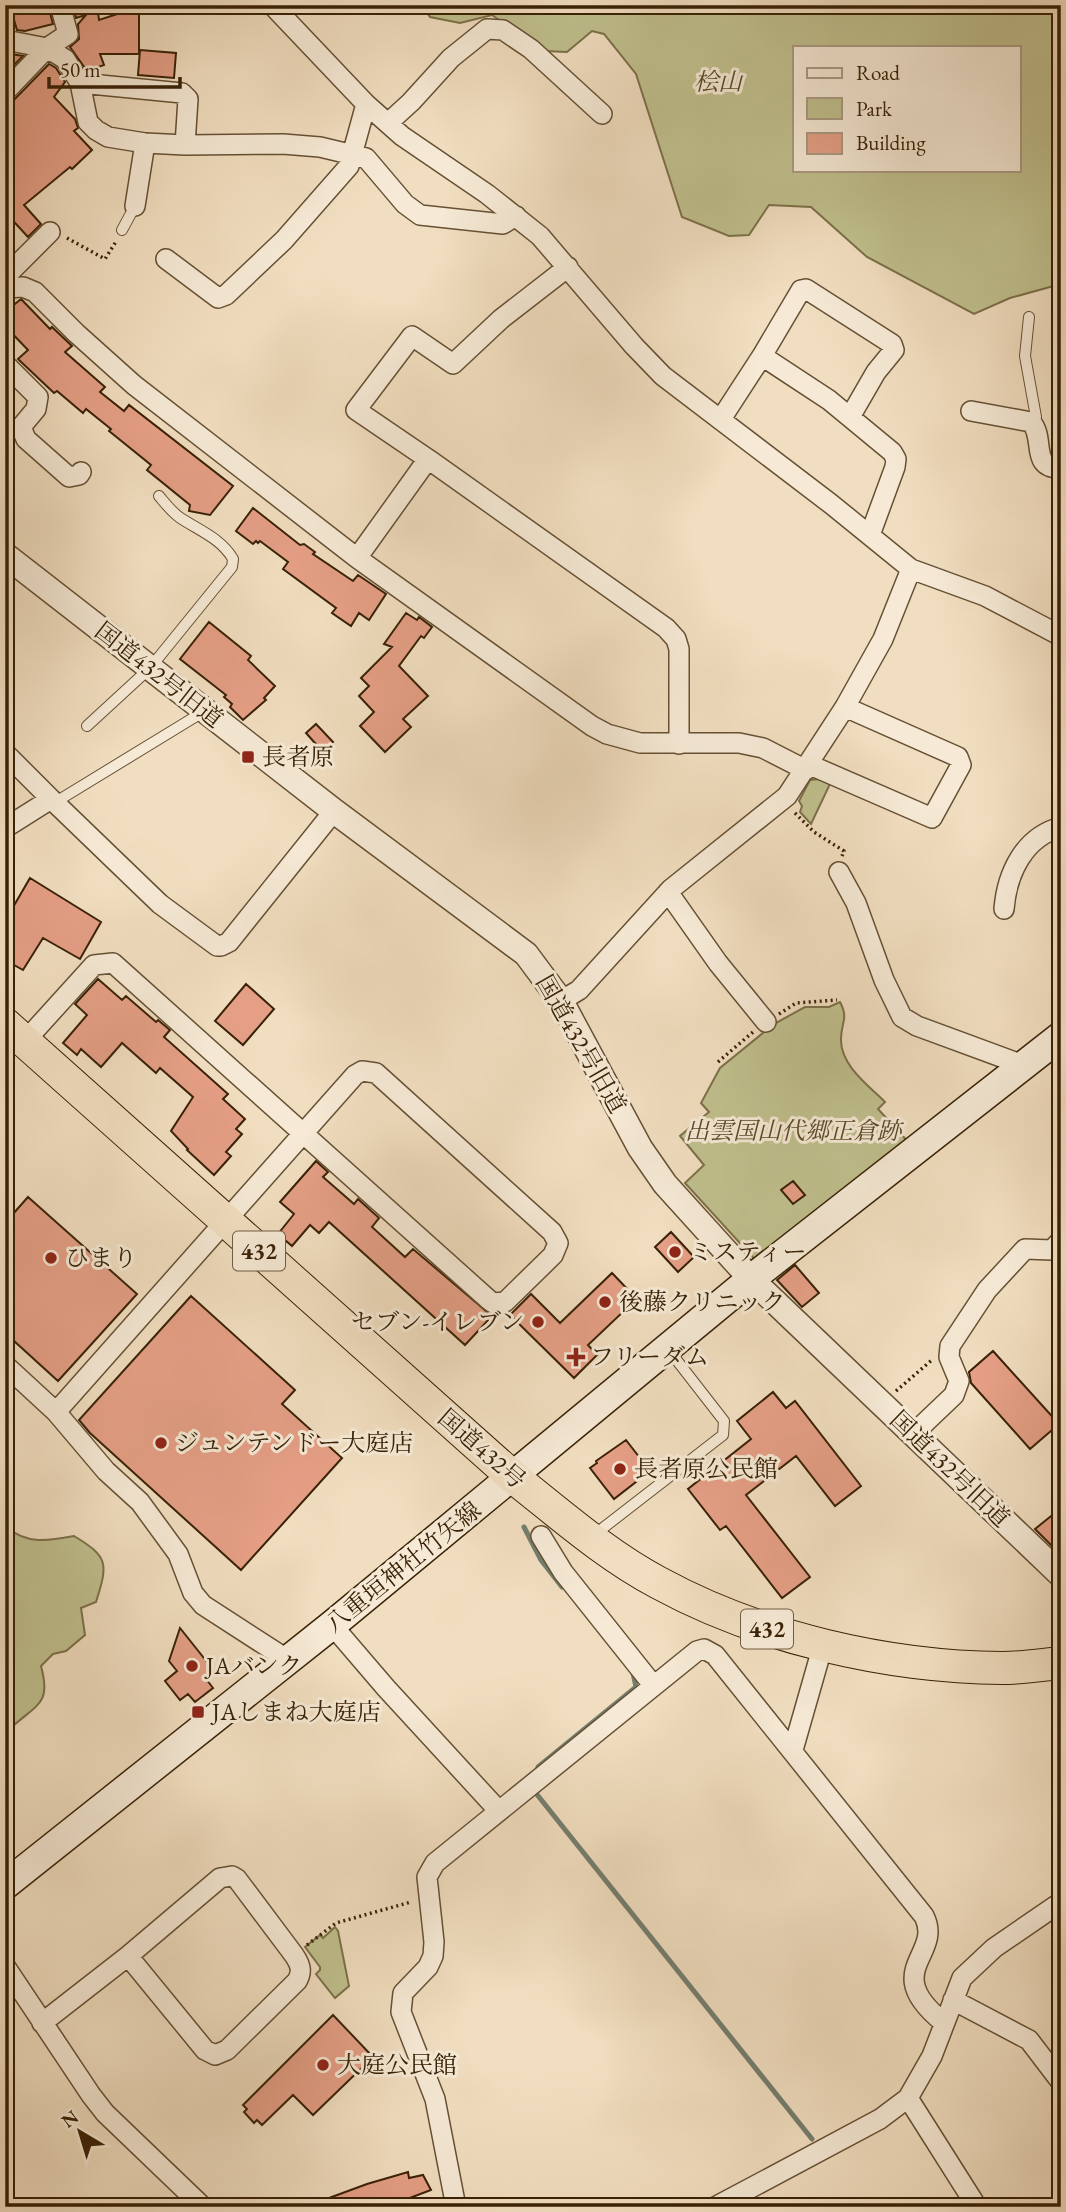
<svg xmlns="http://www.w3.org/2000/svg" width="1066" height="2212" font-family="'EB Garamond','Noto Serif JP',serif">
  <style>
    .green { fill: #c0c08e; stroke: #7c704a; stroke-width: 2; fill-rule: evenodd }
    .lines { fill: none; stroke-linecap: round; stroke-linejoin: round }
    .stream { stroke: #737e6f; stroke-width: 5 }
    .building { fill: #e59f86; stroke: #382106; stroke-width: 2 }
    .service-casing { stroke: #665034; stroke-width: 12 }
    .minor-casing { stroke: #665034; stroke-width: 22 }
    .tertiary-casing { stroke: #665034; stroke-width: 27 }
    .secondary-casing { stroke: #382106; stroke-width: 31 }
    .trunk-casing { stroke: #382106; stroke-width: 34 }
    .path { stroke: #382106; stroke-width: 3.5; stroke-dasharray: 2 3.5; stroke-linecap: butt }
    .service { stroke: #f6ead6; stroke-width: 10 }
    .minor { stroke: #f6ead6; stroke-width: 19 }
    .tertiary { stroke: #f6ead6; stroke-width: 24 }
    .secondary { stroke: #f6ead6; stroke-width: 28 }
    .trunk { stroke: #f1dec0; stroke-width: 32 }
    .poi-dot { fill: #8f2418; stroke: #f6ead6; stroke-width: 2.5 }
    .labels { text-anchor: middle; stroke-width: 6; stroke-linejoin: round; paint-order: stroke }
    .shield { fill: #f6ead6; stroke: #715d44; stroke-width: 2 }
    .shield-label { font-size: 23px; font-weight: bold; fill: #382106 }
    .park-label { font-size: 24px; font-style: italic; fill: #5a4928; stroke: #f6ead6 }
    .street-label { font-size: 24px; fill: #382106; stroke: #f6ead6 }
    .poi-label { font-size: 24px; fill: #382106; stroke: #f6ead6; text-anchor: start }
  </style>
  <rect width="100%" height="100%" fill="#f1dec0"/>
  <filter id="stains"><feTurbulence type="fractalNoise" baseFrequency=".00286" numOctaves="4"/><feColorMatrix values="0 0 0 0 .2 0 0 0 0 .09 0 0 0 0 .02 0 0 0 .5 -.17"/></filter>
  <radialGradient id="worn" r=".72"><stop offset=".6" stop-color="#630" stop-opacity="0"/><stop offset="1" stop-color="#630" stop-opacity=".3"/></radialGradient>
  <path class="green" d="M 422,5 L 1061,5 L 1061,284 L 1010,298 L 974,314 L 867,257 L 811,207 L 769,205 L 749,235 L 729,236 L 682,217 L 636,74 L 604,34 L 592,31 L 567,52 L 544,51 L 492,15 L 460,23 L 430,17 ZM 795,47 L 1019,47 L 1019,170 L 795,170 Z
    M 820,779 L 830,784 L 811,824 L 800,812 L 802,806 L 799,801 L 810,780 Z
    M 840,1002 C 849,1019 841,1022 841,1039 C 840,1065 869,1086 885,1102 L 878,1109 L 910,1144 L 758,1263 L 685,1183 L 704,1165 L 680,1136 L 709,1112 L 701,1103 L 720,1068 L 774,1024 L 805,1007 L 829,1007 Z
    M 5,1526 C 27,1545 48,1541 74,1536 C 109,1557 108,1564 96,1602 L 81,1608 L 85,1635 L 66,1651 L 53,1654 L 41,1666 C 51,1703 39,1703 13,1726 L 9,1752 L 5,1756 Z
    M 335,1927 L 338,1931 L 349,1986 L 335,1998 L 316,1974 L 320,1970 L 320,1967 L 305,1947 L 320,1935 L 323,1938 Z"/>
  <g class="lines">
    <path class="stream" d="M 524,1527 L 541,1560 L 562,1587
      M 537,1773 L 538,1767 L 636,1687 L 633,1673
      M 535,1792 L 812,2139"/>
  </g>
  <path class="building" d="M 41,5 L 48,5 L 53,24 L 25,31 L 17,30 L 12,13 Z
    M 73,5 L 106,5 L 106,10 L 98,12 L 99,20 L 139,7 L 139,54 L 100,54 L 104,65 L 87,71 L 70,47 L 79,39 L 78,24 L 86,15 L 76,18 Z
    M 140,50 L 176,53 L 174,78 L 138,75 Z
    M 5,53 L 23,56 L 5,74 Z
    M 49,64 L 56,68 L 65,82 L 54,97 L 75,119 L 78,128 L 74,131 L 92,150 L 72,169 L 70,167 L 24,205 L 41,224 L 28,237 L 5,212 L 5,104 L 14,100 Z
    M 21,299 L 50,329 L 52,327 L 72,346 L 65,352 L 105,387 L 100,392 L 124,411 L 129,405 L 233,486 L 210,515 L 189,511 L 190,505 L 147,470 L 151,465 L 109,431 L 111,429 L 86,409 L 83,413 L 57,391 L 54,393 L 18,359 L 28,350 L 5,326 L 5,312 Z
    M 253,508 L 300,545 L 304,544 L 315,552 L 313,554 L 353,581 L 358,575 L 386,594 L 369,620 L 359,613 L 351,626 L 332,613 L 336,608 L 283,569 L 288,562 L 260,541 L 258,543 L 256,541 L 253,544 L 236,531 Z
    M 406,613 L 417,620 L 419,617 L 432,627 L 424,638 L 421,636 L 399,666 L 428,696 L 403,719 L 411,727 L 385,752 L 360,726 L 374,712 L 359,696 L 369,686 L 361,678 L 392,647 L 384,644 Z
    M 209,622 L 251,656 L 248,660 L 275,686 L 264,698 L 266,700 L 243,720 L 230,707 L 232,704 L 224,697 L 226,695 L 180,659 Z
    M 316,724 L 333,742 L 323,752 L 306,733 Z
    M 30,878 L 101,922 L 80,959 L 43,938 L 23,970 L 5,960 L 5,921 Z
    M 98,979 L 122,1000 L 126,996 L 156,1022 L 158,1020 L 170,1030 L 164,1037 L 228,1094 L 223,1099 L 245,1119 L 236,1129 L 242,1134 L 226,1152 L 231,1156 L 214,1175 L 187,1150 L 188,1149 L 171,1131 L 193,1097 L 160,1068 L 156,1073 L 122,1043 L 101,1067 L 81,1049 L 77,1055 L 63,1043 L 87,1015 L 75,1004 Z
    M 246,984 L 274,1009 L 243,1045 L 215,1021 Z
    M 316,1161 L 328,1172 L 323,1177 L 354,1204 L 358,1199 L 379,1218 L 372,1227 L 405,1257 L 413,1249 L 492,1316 L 465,1345 L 329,1222 L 319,1233 L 310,1225 L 292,1246 L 278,1234 L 294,1214 L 280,1202 Z
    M 793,1181 L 805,1195 L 793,1204 L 781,1190 Z
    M 28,1197 L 137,1294 L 58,1381 L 14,1341 L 5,1351 L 5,1223 Z
    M 671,1232 L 694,1257 L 678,1272 L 655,1247 Z
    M 795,1265 L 819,1293 L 802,1307 L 777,1280 Z
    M 612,1273 L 634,1296 L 622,1308 L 625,1310 L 588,1345 L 597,1355 L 574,1378 L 510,1315 L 531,1294 L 560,1323 Z
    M 191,1296 L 295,1390 L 282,1404 L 342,1458 L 241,1570 L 90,1433 L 79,1420 Z
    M 993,1351 L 1059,1424 L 1030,1449 L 971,1383 L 969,1372 Z
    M 773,1392 L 786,1408 L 795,1401 L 861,1486 L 835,1506 L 796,1456 L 746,1495 L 810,1577 L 782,1598 L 726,1526 L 720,1530 L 688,1489 L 751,1439 L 737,1421 Z
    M 626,1440 L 650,1471 L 614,1499 L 590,1468 L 597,1463 L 596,1461 Z
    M 1061,1508 L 1061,1538 L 1052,1546 L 1035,1529 Z
    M 180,1628 L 215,1672 L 206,1679 L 213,1688 L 195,1702 L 188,1694 L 180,1700 L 165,1681 L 177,1671 L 169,1661 Z
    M 333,2015 L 373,2057 L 313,2115 L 293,2095 L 262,2125 L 257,2120 L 254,2123 L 244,2112 L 247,2109 L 243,2105 Z
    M 408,2172 L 409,2178 L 423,2175 L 431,2190 L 386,2207 L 310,2207 L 310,2205 L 367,2184 Z"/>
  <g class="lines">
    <g class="service-casing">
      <path id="service" d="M 122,230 L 135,206
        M 1029,317 L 1025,356 L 1036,417 L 1033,423
        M 87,726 L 150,668 L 232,567 L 233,559 C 221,538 198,530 179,517 C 171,511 165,503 159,496
        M 54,803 L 203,712
        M 594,1535 L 723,1435 L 724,1421 L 668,1349"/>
    </g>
    <g class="minor-casing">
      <path id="minor" d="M 272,5 L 366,104 L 402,136 L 487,194 L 540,236 L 634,346 L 663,376 L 831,504 L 911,569 L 985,596 L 1061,636
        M 5,40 L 47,48 L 65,59 L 80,83 L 88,122 L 96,130 L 108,137 L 145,143 L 185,145 L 283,144 L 320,147 L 366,158 L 405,204 L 420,215 L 503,224 L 516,216
        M 80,83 L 182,93 L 188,99 L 185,145
        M 5,92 L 47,48 L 68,34 L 60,5
        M 388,123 L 411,102 L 451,58 L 487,29 L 503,30 L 531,49 L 602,114
        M 135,206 L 145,143
        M 166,259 L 218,298 L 226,295 L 284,240 L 349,166 L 366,104
        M 12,270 L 50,232
        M 5,288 L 23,287 L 35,292 L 76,333 L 134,385 L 357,558 L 592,726 L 607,734 L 640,743 L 739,743 L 763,748 L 806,770
        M 762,356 L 801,290 L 806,289 L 892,344 L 894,350 L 876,372 L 850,417
        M 5,364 L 38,397 L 36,409 L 21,427 L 26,439 L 69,477 L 79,475 L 81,472
        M 971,411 L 1031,422 C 1046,438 1029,469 1061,468
        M 721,419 L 762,356 L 829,400 L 892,452 L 896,459 L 895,467 L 870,535
        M 428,459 L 356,410 L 412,336 L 453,364 L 501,319 L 568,267
        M 357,558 L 428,459 L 666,628 L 676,639 L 679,649 L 679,744
        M 5,753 L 51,799 L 5,828
        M 810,765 L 932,818 L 961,765 L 958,757 L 845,707
        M 51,799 L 160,904 L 217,946 L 221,946 L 229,942 L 334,811
        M 839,872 L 856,903 L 884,980 L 902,1017 L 917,1026 L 1023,1065
        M 668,892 L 718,963 L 766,1022
        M 1004,909 C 1007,873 1024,837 1061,827
        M 561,1001 L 579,990 L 671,889 L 787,796 L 845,707 L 883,639 L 911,569
        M 25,1041 L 94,965 L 113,963 L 489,1300 L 493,1303 L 505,1302 L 553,1255 L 558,1243 L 552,1232 L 376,1073 L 362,1071 L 355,1075 L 56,1412
        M 5,1365 L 56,1412 L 106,1471 L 140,1502 L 178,1554 L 193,1593 L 203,1605 L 288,1660
        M 913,1434 L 954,1395 L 959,1381 L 949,1357 L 950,1346 L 987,1290 L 1025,1249 L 1052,1250 L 1061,1240
        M 541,1536 L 563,1572 L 653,1685
        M 332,1625 L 386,1688 L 498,1810
        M 793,1750 L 823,1645
        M 5,1966 L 91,2095 L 105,2113 L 203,2207
        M 953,2000 L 1029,2040 L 1061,2082
        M 42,2023 L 128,1956 L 220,1878 L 232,1876 L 237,1879 L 294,1955 C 300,1964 303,1971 297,1981 L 227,2050 L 215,2055 L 205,2050 L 128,1956
        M 908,2098 L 977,2207
        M 456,2207 L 435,2099 L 401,2012 L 403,1993 L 428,1967 L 433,1956 L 434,1942 L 427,1877 L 435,1863 L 697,1651 L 704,1649 L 715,1655 L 924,1916 C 944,1955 879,1970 943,2022
        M 715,2207 L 880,2119 L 908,2098 L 932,2056 L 962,1978 L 994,1948 L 1061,1902"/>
    </g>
    <g class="tertiary-casing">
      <path id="tertiary" d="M 5,555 L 334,811 L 526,954 L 561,1001 L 640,1148 L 665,1184 L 751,1279 L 1061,1575"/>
    </g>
    <g class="secondary-casing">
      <path id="secondary" d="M 5,1885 L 332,1625 L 751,1279 L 1061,1036"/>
    </g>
    <g class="trunk-casing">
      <path id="trunk" d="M 5,1024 L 513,1477 C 560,1514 606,1555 659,1583 C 760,1638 888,1667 1002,1668 C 1022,1668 1042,1665 1061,1663"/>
    </g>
    <path class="path" d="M 67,238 L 105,259 L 117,240
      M 795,813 L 814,832 L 844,851 L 842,856
      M 779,1014 L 796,1003 L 837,1000
      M 718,1062 L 753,1032
      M 896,1391 L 933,1359
      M 307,1945 L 336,1923 L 411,1902"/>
    <use href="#service" class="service"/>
    <use href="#minor" class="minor"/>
    <use href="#tertiary" class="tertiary"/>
    <use href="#secondary" class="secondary"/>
    <use href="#trunk" class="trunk"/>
  </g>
  <g class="poi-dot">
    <rect x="241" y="750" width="14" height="14" rx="3.5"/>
    <circle cx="675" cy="1252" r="7"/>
    <circle cx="51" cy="1258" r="7"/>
    <circle cx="605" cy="1302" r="7"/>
    <circle cx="538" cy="1322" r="7"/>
    <path d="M572.5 1346.5h7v7h7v7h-7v7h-7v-7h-7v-7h7z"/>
    <circle cx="161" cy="1443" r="7"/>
    <circle cx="620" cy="1469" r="7"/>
    <circle cx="192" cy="1666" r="7"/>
    <rect x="191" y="1705" width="14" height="14" rx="3.5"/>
    <circle cx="323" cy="2065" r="7"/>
  </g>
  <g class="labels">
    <g class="shield">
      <rect x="233" y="1231.5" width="52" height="39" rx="5"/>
      <rect x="741" y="1609.5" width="52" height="39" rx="5"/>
    </g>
    <g class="shield-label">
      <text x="259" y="1259">432</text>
      <text x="767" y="1637">432</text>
    </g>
    <g class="park-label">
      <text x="718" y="90">桧山</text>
      <text x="793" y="1139">出雲国山代郷正倉跡</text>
    </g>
    <g class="street-label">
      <text transform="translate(159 675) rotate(38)" y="8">国道432号旧道</text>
      <text transform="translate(581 1044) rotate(60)" y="8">国道432号旧道</text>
      <text transform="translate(482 1449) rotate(41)" y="8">国道432号</text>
      <text transform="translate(950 1469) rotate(44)" y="8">国道432号旧道</text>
      <text transform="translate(403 1567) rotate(-39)" y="8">八重垣神社竹矢線</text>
    </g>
    <g class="poi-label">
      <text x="262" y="765">長者原</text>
      <text x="689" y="1260">ミスティー</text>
      <text x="65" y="1266">ひまり</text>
      <text x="619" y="1310">後藤クリニック</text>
      <text x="524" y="1330" text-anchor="end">セブン-イレブン</text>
      <text x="590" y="1365">フリーダム</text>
      <text x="175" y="1451">ジュンテンドー大庭店</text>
      <text x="634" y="1477">長者原公民館</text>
      <text x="206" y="1674">JAバンク</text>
      <text x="212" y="1720">JAしまね大庭店</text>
      <text x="337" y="2073">大庭公民館</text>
    </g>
  </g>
  <rect width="1066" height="2212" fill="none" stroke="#f1dec0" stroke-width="28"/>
  <rect x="7" y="7" width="1052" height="2198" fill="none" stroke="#382106" stroke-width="3.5"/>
  <rect x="14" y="14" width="1038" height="2184" fill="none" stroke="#382106" stroke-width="2"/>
  <rect x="793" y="46" width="228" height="126" fill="#f6ead6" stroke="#aa9a83" stroke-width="2"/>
  <rect x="807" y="68" width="35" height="10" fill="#f6ead6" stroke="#aa9a83" stroke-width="2"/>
  <text x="856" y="80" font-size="21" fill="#382106">Road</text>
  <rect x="807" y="98" width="35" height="21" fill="#c0c08e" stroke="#aa9a83" stroke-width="2"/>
  <text x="856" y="116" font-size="21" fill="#382106">Park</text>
  <rect x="807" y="133" width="35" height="21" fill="#e59f86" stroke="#aa9a83" stroke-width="2"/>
  <text x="856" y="150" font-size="21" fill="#382106">Building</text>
  <g transform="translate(80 2132) rotate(322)" stroke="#f6ead6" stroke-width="5" paint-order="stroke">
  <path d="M0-5L12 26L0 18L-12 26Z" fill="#382106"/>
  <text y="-10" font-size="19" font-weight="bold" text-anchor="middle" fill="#382106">N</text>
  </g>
  <path d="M49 77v10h131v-10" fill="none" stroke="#382106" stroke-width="3.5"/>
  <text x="60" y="77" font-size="21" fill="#382106" stroke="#f6ead6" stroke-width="5" paint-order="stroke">50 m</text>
  <rect width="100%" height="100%" filter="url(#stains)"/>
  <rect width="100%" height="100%" fill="url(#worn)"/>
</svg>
